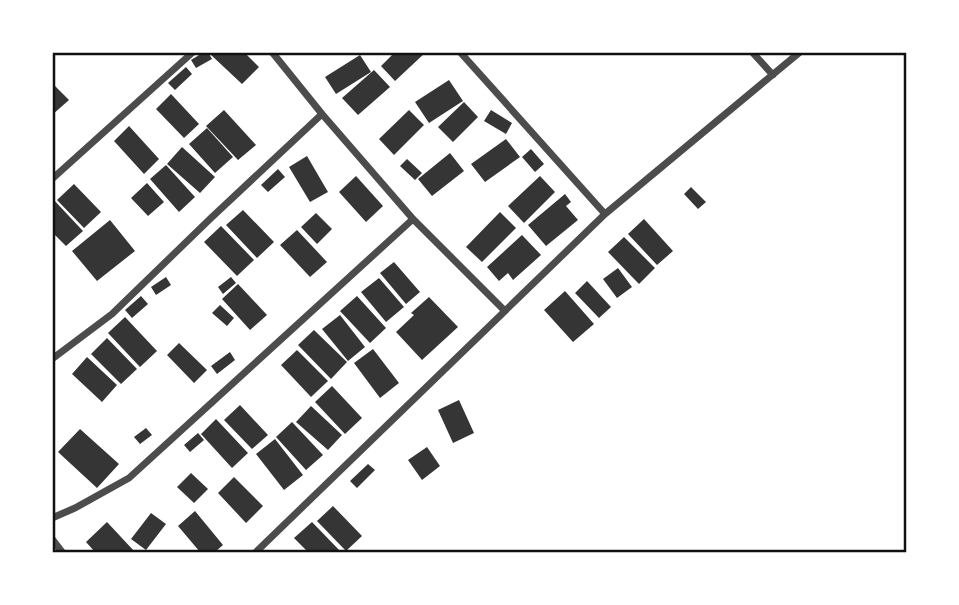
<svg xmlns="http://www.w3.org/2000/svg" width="959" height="605" font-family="'Varela Round',sans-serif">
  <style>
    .building { fill: #353535 }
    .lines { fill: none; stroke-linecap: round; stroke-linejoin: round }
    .minor { stroke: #4c4c4c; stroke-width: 7 }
    .neatline { fill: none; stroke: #111; stroke-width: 2.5 }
  </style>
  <rect width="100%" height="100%" fill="#fff"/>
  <path class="building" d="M 204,52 L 208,52 L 212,59 L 196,68 L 191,60 Z
    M 212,52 L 244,52 L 259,67 L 242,84 L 210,54 Z
    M 395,52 L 426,52 L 395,81 L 381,66 Z
    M 360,55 L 371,72 L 336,94 L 325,77 Z
    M 186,67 L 192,74 L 175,90 L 168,83 Z
    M 374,70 L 390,87 L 358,115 L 342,98 Z
    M 449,80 L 463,101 L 429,123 L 415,102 Z
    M 52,83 L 69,100 L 52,115 Z
    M 171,94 L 199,124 L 184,138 L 156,109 Z
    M 464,102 L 478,117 L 453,142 L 438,127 Z
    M 224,110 L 256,145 L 238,160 L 206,126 Z
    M 409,110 L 424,125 L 394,155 L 379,139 Z
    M 491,110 L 512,123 L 506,134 L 484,121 Z
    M 129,126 L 159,159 L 144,174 L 114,141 Z
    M 207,128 L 233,157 L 215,173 L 189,144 Z
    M 506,139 L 520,157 L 485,182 L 471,164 Z
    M 182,147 L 215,177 L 200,193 L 167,164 Z
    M 531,149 L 544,164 L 535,172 L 522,157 Z
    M 450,153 L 464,171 L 432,196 L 418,179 Z
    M 307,156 L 328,192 L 310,202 L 289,167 Z
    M 407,159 L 422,173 L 415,180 L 400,166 Z
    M 166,165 L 195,197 L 179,212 L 150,179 Z
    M 278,169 L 285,177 L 268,192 L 261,185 Z
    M 356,176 L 383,206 L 366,222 L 339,192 Z
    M 540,176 L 555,192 L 524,223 L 508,206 Z
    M 147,183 L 164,202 L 148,216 L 131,198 Z
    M 74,184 L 101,212 L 84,228 L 57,200 Z
    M 691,187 L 706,202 L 698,209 L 684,194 Z
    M 565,194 L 571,202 L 566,206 L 578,220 L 546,246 L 528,225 Z
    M 52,198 L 83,231 L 66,246 L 52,232 Z
    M 243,210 L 274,242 L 257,258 L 226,225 Z
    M 500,212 L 516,228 L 482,262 L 466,247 Z
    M 316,213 L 332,229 L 317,244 L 301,227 Z
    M 644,219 L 673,251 L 657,265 L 628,234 Z
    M 110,220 L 135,251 L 97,281 L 72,251 Z
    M 221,226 L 254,260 L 237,276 L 204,242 Z
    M 297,230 L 327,262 L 310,277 L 280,245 Z
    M 522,235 L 541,255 L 513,280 L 508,273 L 499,281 L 487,267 Z
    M 624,237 L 655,268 L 639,284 L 608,252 Z
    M 394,262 L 420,292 L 406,304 L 380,273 Z
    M 618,268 L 632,287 L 617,298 L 603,279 Z
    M 166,277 L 171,285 L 156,295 L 151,287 Z
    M 231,277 L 236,283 L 223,294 L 218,287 Z
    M 379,278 L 404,307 L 386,322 L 361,292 Z
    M 587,281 L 611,307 L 599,318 L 575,293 Z
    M 238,284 L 267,315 L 250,330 L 222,299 Z
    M 565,291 L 594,324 L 573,342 L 544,310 Z
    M 141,296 L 148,304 L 132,318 L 125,310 Z
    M 357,296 L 386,328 L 370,343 L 340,311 Z
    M 429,297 L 458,327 L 422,360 L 396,332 L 414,315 L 411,313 Z
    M 220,305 L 234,318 L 227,326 L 212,313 Z
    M 340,315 L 365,347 L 348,361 L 322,329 Z
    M 125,317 L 157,351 L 140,367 L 108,333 Z
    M 314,330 L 347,362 L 331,379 L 298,345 Z
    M 107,338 L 137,369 L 121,384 L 91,354 Z
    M 179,343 L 207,370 L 194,383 L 167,355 Z
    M 373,349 L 399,383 L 380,398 L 354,363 Z
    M 297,350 L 328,381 L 311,397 L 281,365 Z
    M 230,352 L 235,360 L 217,374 L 211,366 Z
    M 87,357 L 117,385 L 102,402 L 72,374 Z
    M 332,386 L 362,418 L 345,434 L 315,402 Z
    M 459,400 L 474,433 L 453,443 L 438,410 Z
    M 240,405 L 268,435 L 252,449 L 224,420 Z
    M 311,406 L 342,435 L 328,450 L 296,422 Z
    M 216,419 L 248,453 L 232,468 L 201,434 Z
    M 292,422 L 323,455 L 306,470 L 276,437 Z
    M 146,428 L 152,435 L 140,444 L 134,437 Z
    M 80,429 L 119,464 L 97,488 L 58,452 Z
    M 198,433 L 204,440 L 190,452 L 184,445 Z
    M 275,439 L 303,475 L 284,490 L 256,454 Z
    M 427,447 L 440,466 L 422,480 L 408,460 Z
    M 368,464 L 375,470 L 357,488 L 350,481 Z
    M 191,473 L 208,489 L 194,503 L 177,487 Z
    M 234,477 L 263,506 L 246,523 L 218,493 Z
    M 333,506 L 362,536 L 346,551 L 317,521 Z
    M 195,511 L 223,545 L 215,552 L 200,552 L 178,526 Z
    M 151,513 L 166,524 L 146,550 L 131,539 Z
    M 107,522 L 135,552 L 95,552 L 86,542 Z
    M 312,522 L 341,552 L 308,552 L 294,538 Z"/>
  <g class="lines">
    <path class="minor" d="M 272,52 L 322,114 L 413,219 L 505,311
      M 460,52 L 605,214
      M 752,52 L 773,75
      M 52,179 L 193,52
      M 52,359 L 112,314 L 211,218 L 322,114
      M 52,518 L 75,508 L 129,478 L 413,219
      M 52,539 L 62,552
      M 256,552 L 605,214 L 800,52"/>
  </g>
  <rect width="959" height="605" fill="none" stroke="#ffffff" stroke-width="108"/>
  <rect x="54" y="54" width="851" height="497" class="neatline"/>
</svg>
